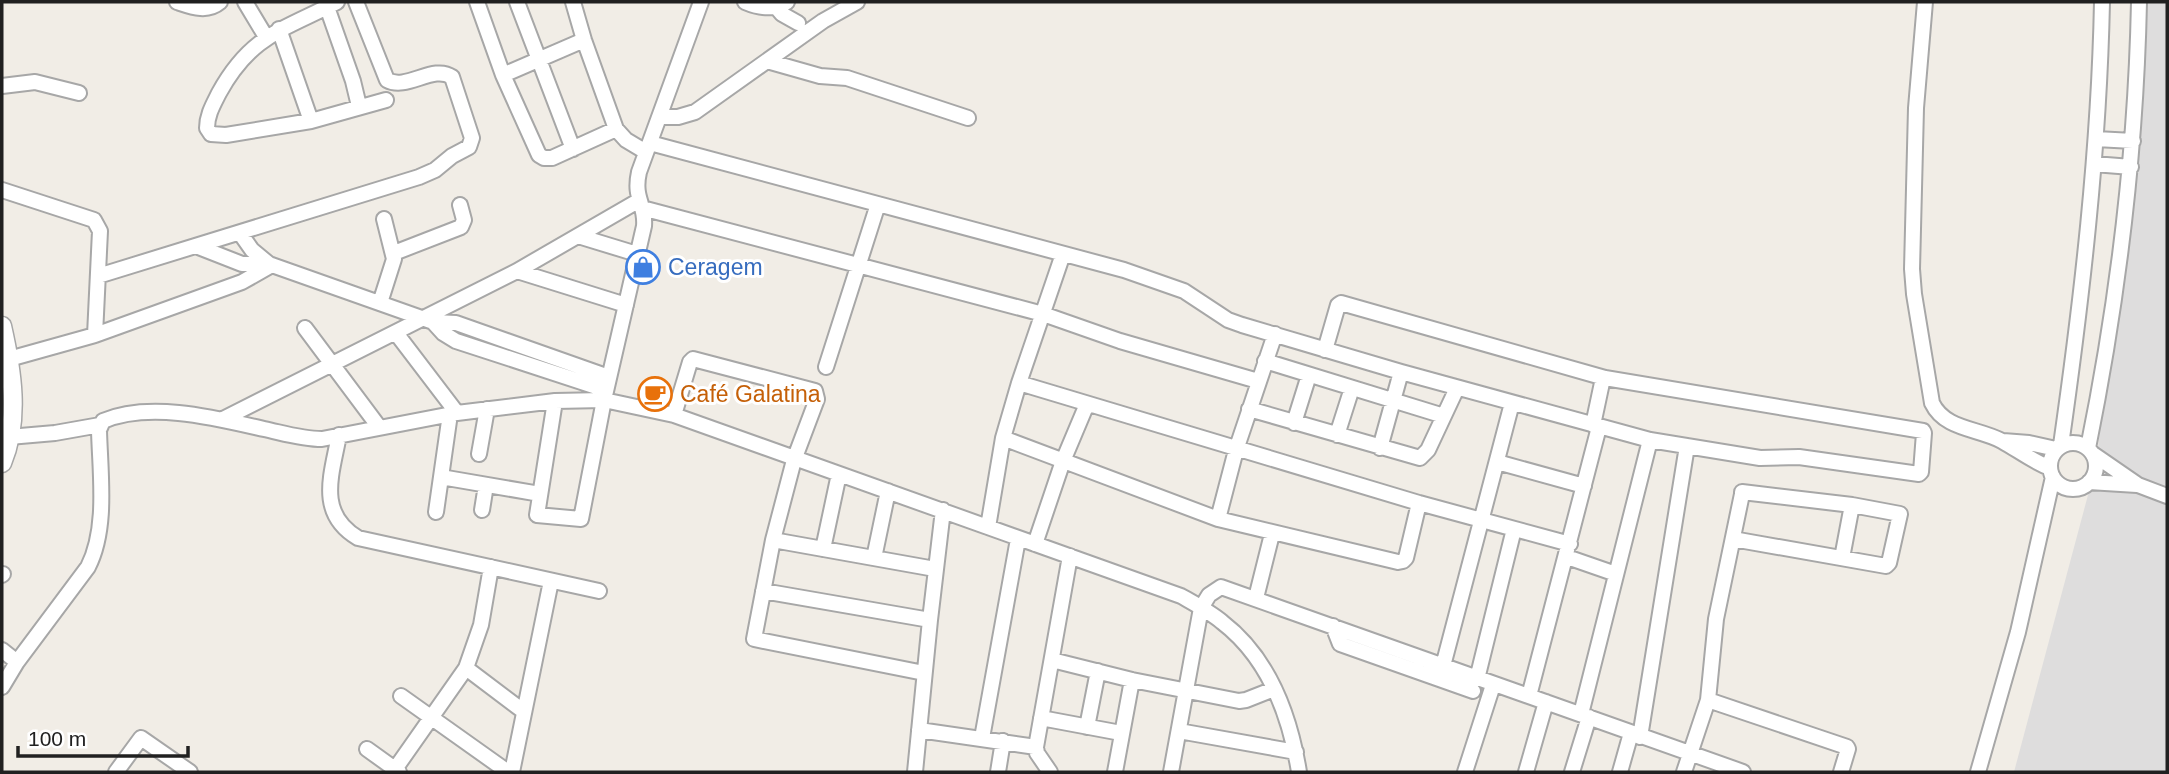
<svg xmlns="http://www.w3.org/2000/svg" width="2169" height="774" font-family="Helvetica,sans-serif">
  <style>
    .residential { fill: #dedddd }
    .lines { fill: none; stroke-linecap: round; stroke-linejoin: round }
    .minor-casing { stroke: #a7a7a7; stroke-width: 18 }
    .tertiary-casing { stroke: #a7a7a7; stroke-width: 21 }
    .minor { stroke: #fff; stroke-width: 14 }
    .tertiary { stroke: #fff; stroke-width: 18 }
    .labels { text-anchor: middle; stroke-width: 6; stroke-linejoin: round; paint-order: stroke }
    .shop-label { font-size: 23px; fill: #366cbe; stroke: #fff; text-anchor: start }
    .food-label { font-size: 23px; fill: #c56008; stroke: #fff; text-anchor: start }
  </style>
  <rect width="100%" height="100%" fill="#f1ede6"/>
  <path class="residential" d="M 2135,2 L 2167,2 L 2167,772 L 2014,772 L 2096,465 L 2133,141 Z"/>
  <g class="lines">
    <g class="minor-casing">
      <path id="minor" d="M 177,2 C 192,7 207,13 220,2
        M 245,2 L 266,37
        M 337,2 C 283,30 251,35 219,93 C 213,105 207,115 207,128 L 211,134 L 226,135 L 311,121 L 386,100
        M 477,2 L 503,75 L 539,155 L 544,158 L 552,158 L 616,129
        M 517,2 L 573,149
        M 573,2 L 584,40 L 616,129 L 626,140 L 646,152
        M 745,2 C 759,8 774,10 787,2
        M 1925,2 L 1916,108 L 1912,269 L 1914,294 L 1932,403 C 1945,430 1978,428 2002,441 C 2018,450 2032,461 2050,468
        M 327,7 L 353,81 L 359,106
        M 776,7 L 782,14 L 798,23
        M 279,29 L 311,121
        M 767,61 L 820,76 L 847,78 L 968,118
        M 503,75 L 584,40
        M 2,86 L 35,82 L 79,93
        M 660,117 L 678,117 L 695,112 L 823,21 L 857,2
        M 2096,139 L 2133,141
        M 650,143 L 1124,270 L 1184,291 L 1228,320 L 1242,325 L 1401,372 L 1650,440 L 1760,458 L 1799,457 L 1919,474 L 1921,472 L 1924,433 L 1923,431 L 1605,378 L 1341,303 L 1338,305 L 1325,350
        M 2094,164 L 2131,167
        M 2,190 L 94,220 L 100,231 L 95,335
        M 642,208 L 1043,314 L 1120,341 L 1258,381
        M 240,233 L 252,250 L 269,264 L 433,322 L 456,323 L 609,377
        M 578,236 L 637,254
        M 196,246 L 242,264 L 269,264
        M 394,253 L 461,227 L 464,220 L 460,205
        M 517,271 L 626,305
        M 98,276 L 419,177 L 435,170 L 452,156 L 469,147 L 472,138 L 452,77 C 433,64 407,91 387,80 L 356,2
        M 380,303 L 394,259 L 384,219
        M 433,322 L 443,333 L 456,341 L 606,390
        M 305,328 L 379,427
        M 396,333 L 457,413
        M 9,359 L 95,335 L 242,282 L 272,265
        M 1265,361 L 1444,416
        M 826,367 L 878,204
        M 1019,383 L 1419,503 L 1570,544
        M 555,401 L 537,515 L 581,519 L 604,400 L 644,226 C 646,204 633,199 639,172 L 701,2
        M 1249,409 L 1420,458 L 1428,450 L 1457,388
        M 674,415 L 690,362 L 693,359 L 815,391 L 817,399 L 794,460 L 773,540 L 754,639 L 924,673
        M 223,419 L 517,271 L 638,201
        M 1294,423 L 1309,375
        M 1593,425 L 1603,378
        M 339,435 C 332,474 316,513 358,538 L 599,591
        M 1337,435 L 1352,388
        M 9,437 L 55,433 L 100,425
        M 1003,438 L 1218,519 L 1398,562 L 1403,561 L 1406,558 L 1419,503
        M 2003,441 L 2029,443 L 2056,449
        M2050 466a23 23 0 1 1 46 0a23 23 0 1 1-46 0Z
        M 2061,445 C 2082,298 2099,150 2102,2
        M 1380,448 L 1401,372
        M 2088,448 C 2118,300 2136,152 2139,2
        M 479,454 L 487,409
        M 2093,454 L 2138,485 L 2167,496
        M 1497,462 L 1584,486
        M 441,477 L 540,494
        M 2089,482 L 2137,485
        M 482,510 L 486,485
        M 436,512 L 450,414
        M 1218,519 L 1236,450 L 1275,334
        M 988,527 L 1003,438 L 1019,383 L 1063,254
        M 773,540 L 935,569
        M 1035,544 L 1063,461 L 1087,404
        M 823,549 L 839,474
        M 1567,557 L 1616,574
        M 874,558 L 888,491
        M 1842,558 L 1852,505
        M 2,575 L 3,574
        M 763,591 L 930,620
        M 1256,598 L 1272,534
        M 1333,626 L 1340,644 L 1473,691
        M 2,650 L 17,662
        M 1052,660 L 1132,680 L 1239,701 L 1246,700 L 1274,689
        M 1443,666 L 1512,403
        M 466,668 L 523,711
        M 1477,679 L 1514,529
        M 2,687 L 17,662 L 88,567 C 108,528 100,473 99,430 L 103,421 C 149,401 216,418 264,429 C 283,433 302,439 322,439 L 457,413 L 555,401 L 604,400 L 674,415 L 1181,596 C 1195,604 1210,612 1222,622 C 1269,658 1290,716 1299,772
        M 401,696 L 508,772
        M 1529,696 L 1599,427
        M 1708,700 L 1847,747 L 1848,749 L 1841,772
        M 1581,714 L 1650,440
        M 1041,718 L 1121,733
        M 1087,727 L 1098,671
        M 919,730 L 1036,747 L 1037,753 L 1050,772
        M 1179,731 L 1296,752
        M 1640,737 L 1687,446
        M 982,738 L 1018,539
        M 1036,747 L 1070,556
        M 367,749 L 399,772
        M 116,772 L 141,738 L 190,772
        M 393,772 L 466,668 L 481,625 L 491,567
        M 512,772 L 551,581
        M 915,772 L 930,620 L 943,510
        M 998,772 L 1003,741
        M 1115,772 L 1132,680
        M 1171,772 L 1201,608 L 1209,595 L 1221,587 L 1743,772
        M 1465,772 L 1493,685
        M 1526,772 L 1546,702
        M 1572,772 L 1589,717
        M 1620,772 L 1631,733
        M 1684,772 L 1708,700 L 1716,619 L 1742,494 L 1742,492 L 1852,505 L 1900,514 L 1889,563 L 1886,566 L 1733,539
        M 1978,772 L 2018,632 L 2053,477"/>
    </g>
    <g class="tertiary-casing">
      <path id="tertiary" d="M 2,326 C 12,370 20,420 2,463"/>
    </g>
    <use href="#minor" class="minor"/>
    <use href="#tertiary" class="tertiary"/>
  </g>
  <defs>
    <g id="shop-ring" transform="scale(1.75)"><circle r="9.5" fill="#fff" stroke="#3f7fe0" stroke-width="1.5"/><path d="M-5-2.5h2.3a2.7 3.5 0 0 1 5.4 0H5L5.5 6h-11ZM-1.5-2.5h3a1.5 2.3 0 0 0-3 0Z" fill="#3f7fe0"/></g>
    <g id="cafe-ring" transform="scale(1.75)"><circle r="9.5" fill="#fff" stroke="#e8710a" stroke-width="1.5"/><path d="M-5.5-4.5H6V0H3Q3 3.5 0 3.5H-2.5Q-5.5 3.5-5.5 0ZM3-3.2v2h1.7v-2ZM-6 4.5H4V6H-6Z" fill="#e8710a"/></g>
  </defs>
  <g fill-rule="evenodd">
    <use href="#shop-ring" x="643" y="267"/>
    <use href="#cafe-ring" x="655" y="394"/>
  </g>
  <g class="labels">
    <g class="shop-label">
      <text x="668" y="275">Ceragem</text>
    </g>
    <g class="food-label">
      <text x="680" y="402">Café Galatina</text>
    </g>
  </g>
  <rect width="2169" height="774" fill="none" stroke="#202020" stroke-width="7"/>
  <path d="M18 746v10h170v-10" fill="none" stroke="#202020" stroke-width="3.5"/>
  <text x="28" y="746" font-size="21" fill="#202020" stroke="#ffffff" stroke-width="5" paint-order="stroke">100 m</text>
</svg>
